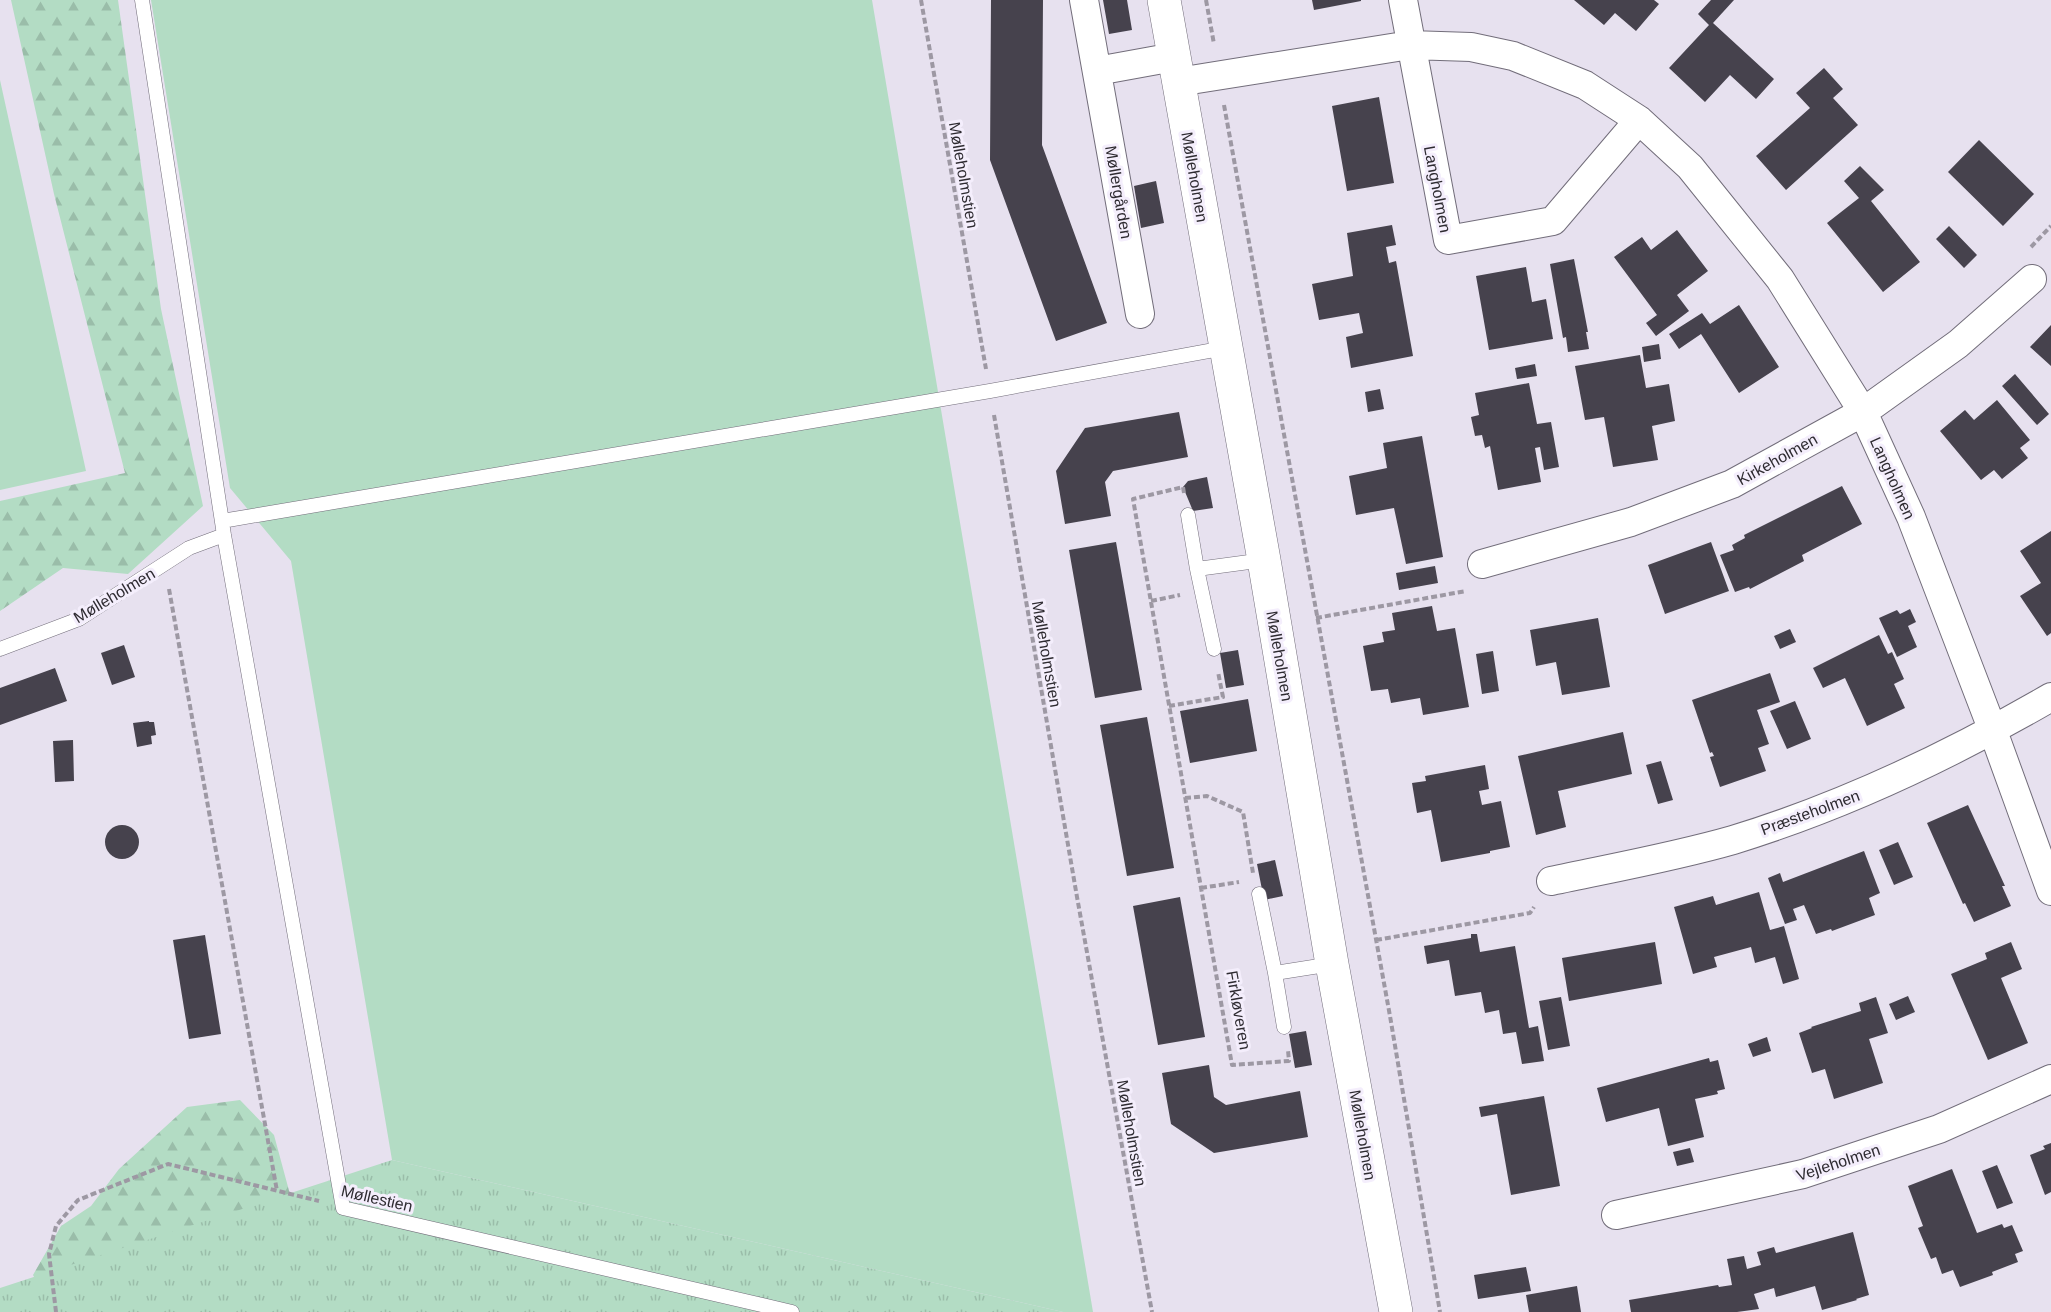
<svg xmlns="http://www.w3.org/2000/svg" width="2051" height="1312" font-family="Helvetica,sans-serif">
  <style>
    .grass { fill: #b3dcc4 }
    .forest { fill: url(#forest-firs) }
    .park { fill: url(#park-tufts) }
    .building { fill: #46424d }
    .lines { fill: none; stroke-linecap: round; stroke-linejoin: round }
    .service-casing { stroke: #726d7a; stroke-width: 15 }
    .minor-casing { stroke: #726d7a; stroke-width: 30 }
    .tertiary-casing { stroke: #726d7a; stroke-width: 34 }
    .path { stroke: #9d98a3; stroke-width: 4; stroke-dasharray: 6 3; stroke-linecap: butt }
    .service { stroke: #fff; stroke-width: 14 }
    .minor { stroke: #fff; stroke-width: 28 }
    .tertiary { stroke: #fff; stroke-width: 33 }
    .labels { text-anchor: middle; stroke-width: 6; stroke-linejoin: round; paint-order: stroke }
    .street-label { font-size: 16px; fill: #2e2b31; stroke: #f4eefc }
  </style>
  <defs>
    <pattern id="forest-firs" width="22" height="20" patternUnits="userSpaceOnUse" patternTransform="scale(1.5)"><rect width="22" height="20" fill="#b3dcc4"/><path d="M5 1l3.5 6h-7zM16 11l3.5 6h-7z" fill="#9abda9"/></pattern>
    <pattern id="park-tufts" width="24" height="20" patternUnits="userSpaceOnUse" patternTransform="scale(1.5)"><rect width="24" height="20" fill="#b3dcc4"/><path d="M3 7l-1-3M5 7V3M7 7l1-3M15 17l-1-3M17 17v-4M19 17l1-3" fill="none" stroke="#9abda9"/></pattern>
  </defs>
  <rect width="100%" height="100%" fill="#e7e1ef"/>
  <path class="grass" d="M 151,0 L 872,0 L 1093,1312 L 1063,1312 L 392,1160 L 291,561 L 230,488 Z
    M 0,80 L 86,471 L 0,490 Z"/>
  <path class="forest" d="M 11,0 L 118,0 L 161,309 L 203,506 L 128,574 L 63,568 L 0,611 L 0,501 L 125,473 L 54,194 Z
    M 240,1100 L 274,1135 L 291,1198 L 48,1303 L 33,1275 L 61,1226 L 91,1206 L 119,1169 L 187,1107 Z"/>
  <path class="park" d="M 392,1160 L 1063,1312 L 0,1312 L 0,1288 Z"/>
  <path class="building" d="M 991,0 L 1043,0 L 1042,145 L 1107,323 L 1056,341 L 990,160 Z
    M 1103,0 L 1127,0 L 1132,30 L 1109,34 Z
    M 1312,0 L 1361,0 L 1361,1 L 1314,10 Z
    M 1574,0 L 1654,0 L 1659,4 L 1636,31 L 1615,13 L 1604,25 Z
    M 1711,0 L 1734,0 L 1713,23 L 1774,79 L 1756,99 L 1730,75 L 1705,102 L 1669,68 L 1709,25 L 1698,14 Z
    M 1824,68 L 1843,89 L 1833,98 L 1858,125 L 1786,190 L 1756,156 L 1810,108 L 1796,93 Z
    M 1379,97 L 1394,183 L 1347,191 L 1332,106 Z
    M 1979,140 L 2034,194 L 2003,226 L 1948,172 Z
    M 1860,166 L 1884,190 L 1871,201 L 1920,262 L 1883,292 L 1827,223 L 1859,198 L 1844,181 Z
    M 1156,181 L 1164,223 L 1141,228 L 1134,186 Z
    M 1392,225 L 1396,245 L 1386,247 L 1389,263 L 1396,261 L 1413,356 L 1351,368 L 1346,337 L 1363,333 L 1359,313 L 1319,320 L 1312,284 L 1353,276 L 1347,233 Z
    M 1949,226 L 1977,255 L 1964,268 L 1936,239 Z
    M 1677,230 L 1708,271 L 1677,295 L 1689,311 L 1656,336 L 1646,323 L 1657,315 L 1614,257 L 1642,237 L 1651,250 Z
    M 1574,259 L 1588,332 L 1586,332 L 1589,349 L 1568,352 L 1566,337 L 1563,338 L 1550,264 Z
    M 1526,267 L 1532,302 L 1546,299 L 1553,339 L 1489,350 L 1476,276 Z
    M 1739,305 L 1779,367 L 1739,393 L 1701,334 L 1679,349 L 1669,334 L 1702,313 L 1710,324 Z
    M 2051,325 L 2051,366 L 2030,347 Z
    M 1659,344 L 1661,359 L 1644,362 L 1642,347 Z
    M 1640,355 L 1646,388 L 1669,384 L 1675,421 L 1652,426 L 1658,460 L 1613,467 L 1604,417 L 1585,420 L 1575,366 Z
    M 1535,364 L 1537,376 L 1517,379 L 1515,368 Z
    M 2015,374 L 2049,414 L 2037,425 L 2002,386 Z
    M 1529,383 L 1537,424 L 1551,422 L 1559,467 L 1544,470 L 1540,447 L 1535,448 L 1541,482 L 1498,490 L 1490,446 L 1485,448 L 1482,435 L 1475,436 L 1471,417 L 1479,415 L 1475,393 Z
    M 1380,389 L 1384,409 L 1368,412 L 1365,392 Z
    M 1997,400 L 2030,440 L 2020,448 L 2028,458 L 2002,479 L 1994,470 L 1981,480 L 1940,431 L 1965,410 L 1974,420 Z
    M 1179,412 L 1188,457 L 1113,471 L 1105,482 L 1111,516 L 1065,524 L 1056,471 L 1085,428 Z
    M 1422,436 L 1443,557 L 1406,564 L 1394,508 L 1356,515 L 1349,476 L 1387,468 L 1383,443 Z
    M 1207,477 L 1213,508 L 1193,511 L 1183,487 L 1188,481 Z
    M 1842,486 L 1862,524 L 1802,555 L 1804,561 L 1750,589 L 1749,587 L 1735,592 L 1720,555 L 1734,550 L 1732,545 L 1745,538 L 1744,535 Z
    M 2051,531 L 2051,633 L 2047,636 L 2020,596 L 2041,583 L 2020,551 Z
    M 1116,542 L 1142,690 L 1095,698 L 1069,550 Z
    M 1711,542 L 1729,591 L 1665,614 L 1648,565 Z
    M 1435,566 L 1438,583 L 1399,590 L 1396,573 Z
    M 1432,606 L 1437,631 L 1455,628 L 1469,707 L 1423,715 L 1420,698 L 1391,703 L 1388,689 L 1371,691 L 1363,646 L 1384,642 L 1382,632 L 1395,630 L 1392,613 Z
    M 1910,609 L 1916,622 L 1908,626 L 1917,647 L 1897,657 L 1879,618 L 1897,610 L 1900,614 Z
    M 1598,618 L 1610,687 L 1562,695 L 1556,662 L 1536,666 L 1530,630 Z
    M 1790,629 L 1796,642 L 1780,649 L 1774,636 Z
    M 1879,635 L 1888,654 L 1892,652 L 1904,679 L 1894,684 L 1905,708 L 1867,726 L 1845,678 L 1823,688 L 1813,668 Z
    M 124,645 L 135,677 L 112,685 L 101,653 Z
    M 1238,650 L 1244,685 L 1226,688 L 1220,653 Z
    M 1493,651 L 1499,691 L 1482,694 L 1476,654 Z
    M 55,668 L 67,701 L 0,725 L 0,688 Z
    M 1770,673 L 1780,702 L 1757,710 L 1769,744 L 1758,748 L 1766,771 L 1720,787 L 1710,757 L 1714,756 L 1712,752 L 1710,753 L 1692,700 Z
    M 1248,699 L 1257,751 L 1190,763 L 1180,711 Z
    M 1795,701 L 1811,739 L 1787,749 L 1770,711 Z
    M 1147,717 L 1174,868 L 1127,876 L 1100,725 Z
    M 149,721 L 149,722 L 154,722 L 156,735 L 151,736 L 152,744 L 137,747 L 133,723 Z
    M 1623,732 L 1632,774 L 1558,791 L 1566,827 L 1536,835 L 1518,756 Z
    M 73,740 L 74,781 L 55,782 L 53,741 Z
    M 1661,761 L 1673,800 L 1658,804 L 1646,765 Z
    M 1485,765 L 1489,789 L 1479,791 L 1482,805 L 1501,801 L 1510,847 L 1490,851 L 1490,853 L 1441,862 L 1431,810 L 1417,813 L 1412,783 L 1426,781 L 1425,776 Z
    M 1968,805 L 2005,886 L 2002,886 L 2011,906 L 1974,922 L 1965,903 L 1963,904 L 1927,823 Z
    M105 842a17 17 0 1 1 34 0a17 17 0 1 1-34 0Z
    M 1898,842 L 1913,877 L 1894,885 L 1879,850 Z
    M 1864,851 L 1880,893 L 1869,898 L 1875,915 L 1832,931 L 1831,929 L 1816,934 L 1804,905 L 1793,909 L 1797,920 L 1785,924 L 1768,878 L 1780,873 L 1783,882 Z
    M 1275,860 L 1283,896 L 1264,900 L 1257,864 Z
    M 1759,892 L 1770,930 L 1784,926 L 1799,979 L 1783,984 L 1775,957 L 1755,963 L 1751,947 L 1714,957 L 1717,967 L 1693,974 L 1674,907 L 1713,896 L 1716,905 Z
    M 1180,897 L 1205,1037 L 1158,1045 L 1133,906 Z
    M 1471,934 L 1477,934 L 1480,952 L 1515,946 L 1529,1028 L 1538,1026 L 1544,1061 L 1522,1064 L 1516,1032 L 1503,1034 L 1499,1010 L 1485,1013 L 1481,992 L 1455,996 L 1449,960 L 1427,964 L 1424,946 L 1471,938 Z
    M 205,935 L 221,1034 L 189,1039 L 173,940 Z
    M 1655,942 L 1662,984 L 1569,1001 L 1562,958 Z
    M 2011,942 L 2022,969 L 2001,978 L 2028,1043 L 1988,1060 L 1951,974 L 1987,959 L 1985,953 Z
    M 1908,996 L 1915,1012 L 1896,1020 L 1889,1004 Z
    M 1561,997 L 1570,1046 L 1548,1050 L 1539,1001 Z
    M 1876,997 L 1888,1033 L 1869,1039 L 1883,1083 L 1834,1099 L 1825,1069 L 1812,1073 L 1799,1033 L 1812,1028 L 1811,1027 L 1861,1011 L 1859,1003 Z
    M 1306,1031 L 1312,1065 L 1295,1068 L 1289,1034 Z
    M 1767,1037 L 1771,1051 L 1753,1057 L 1748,1044 Z
    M 1709,1058 L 1710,1062 L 1718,1060 L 1725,1089 L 1717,1091 L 1718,1094 L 1695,1099 L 1704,1137 L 1668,1146 L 1659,1108 L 1606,1122 L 1597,1088 Z
    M 1209,1065 L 1214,1097 L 1226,1105 L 1300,1091 L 1308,1137 L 1214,1153 L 1171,1124 L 1162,1073 Z
    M 1544,1096 L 1560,1186 L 1511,1195 L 1497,1114 L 1481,1117 L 1479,1107 Z
    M 2051,1143 L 2051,1192 L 2045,1195 L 2030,1155 L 2045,1149 L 2043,1146 Z
    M 1690,1148 L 1694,1162 L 1677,1166 L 1673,1152 Z
    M 1997,1165 L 2013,1203 L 1997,1209 L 1982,1171 Z
    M 1952,1169 L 1977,1233 L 2002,1224 L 2004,1228 L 2012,1225 L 2023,1251 L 2015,1254 L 2018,1262 L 1992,1272 L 1993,1275 L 1960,1287 L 1953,1270 L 1942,1274 L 1936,1257 L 1931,1259 L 1918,1228 L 1923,1226 L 1908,1186 Z
    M 1853,1232 L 1869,1295 L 1856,1299 L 1857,1300 L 1822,1310 L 1815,1286 L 1776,1297 L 1774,1288 L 1754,1294 L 1759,1309 L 1737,1312 L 1631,1312 L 1629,1300 L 1718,1285 L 1719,1287 L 1732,1285 L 1727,1259 L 1744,1256 L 1747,1269 L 1761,1265 L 1757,1252 L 1774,1247 L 1776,1253 Z
    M 1526,1267 L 1531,1291 L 1478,1299 L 1474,1275 Z
    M 1577,1286 L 1581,1312 L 1529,1312 L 1526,1295 Z"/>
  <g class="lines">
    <g class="service-casing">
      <path id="service" d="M 142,0 L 224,535 L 343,1208 L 792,1312
        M 1188,515 L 1197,569 L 1264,560
        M 222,521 L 990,391 L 1225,348
        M 1197,569 L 1214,649
        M 0,649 L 79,619 L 189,548 L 224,535
        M 1259,894 L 1275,973 L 1332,964
        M 1275,973 L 1284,1027"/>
    </g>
    <g class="minor-casing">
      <path id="minor" d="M 1084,0 L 1140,314
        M 1403,0 L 1448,240 L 1553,221 L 1639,120
        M 1097,71 L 1174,57
        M 1178,82 L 1410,45 L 1471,47 L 1513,56 L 1585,85 L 1639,120 L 1690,167 L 1780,279 L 1863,412 L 1911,517 L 1993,731 L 2051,891
        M 1482,564 L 1631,522 L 1732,484 L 1863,412 L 1958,344 L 2032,279
        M 1551,881 C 1612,868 1674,857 1733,840 C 1844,806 1951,755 2051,697
        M 1616,1215 L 1803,1174 L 1939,1129 L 2051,1079"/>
    </g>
    <g class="tertiary-casing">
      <path id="tertiary" d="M 1164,0 L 1264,560 L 1332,964 L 1396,1312"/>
    </g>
    <path class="path" d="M 921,0 L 986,369
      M 1206,0 L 1214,44
      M 1224,105 L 1390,1016 L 1440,1312
      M 2031,247 L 2051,226
      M 994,415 L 1077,897 L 1152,1312
      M 1184,493 L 1183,487 L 1133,499 L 1232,1065 L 1289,1061 L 1288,1050
      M 169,589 L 277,1191
      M 1151,601 L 1180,595
      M 1316,618 L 1466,591
      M 1169,706 L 1223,697 L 1218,672
      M 1185,798 L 1207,796 L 1243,812 L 1253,873
      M 1201,888 L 1239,882
      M 1376,940 L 1530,913 L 1534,907
      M 56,1312 L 49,1254 L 56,1226 L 78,1200 L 168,1164 L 319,1201"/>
    <use href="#service" class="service"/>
    <use href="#minor" class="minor"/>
    <use href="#tertiary" class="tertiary"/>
  </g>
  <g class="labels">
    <g class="street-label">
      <text transform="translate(964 175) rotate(80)" y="6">Mølleholmstien</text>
      <text transform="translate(1195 177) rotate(80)" y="6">Mølleholmen</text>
      <text transform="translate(1438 189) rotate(79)" y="6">Langholmen</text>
      <text transform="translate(1119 192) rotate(80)" y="6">Møllergården</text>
      <text transform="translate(1777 459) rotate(-29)" y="6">Kirkeholmen</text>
      <text transform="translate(1893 478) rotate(66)" y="6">Langholmen</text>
      <text transform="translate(114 595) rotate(-31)" y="6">Mølleholmen</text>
      <text transform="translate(1047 654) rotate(80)" y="6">Mølleholmstien</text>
      <text transform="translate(1280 656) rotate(80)" y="6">Mølleholmen</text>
      <text transform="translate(1810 812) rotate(-20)" y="6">Præsteholmen</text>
      <text transform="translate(1239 1010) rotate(80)" y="6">Firkløveren</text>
      <text transform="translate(1132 1133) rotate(80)" y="6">Mølleholmstien</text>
      <text transform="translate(1363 1135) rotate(80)" y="6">Mølleholmen</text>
      <text transform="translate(1838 1162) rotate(-18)" y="6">Vejleholmen</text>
      <text transform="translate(377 1198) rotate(13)" y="6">Møllestien</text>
    </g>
  </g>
</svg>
